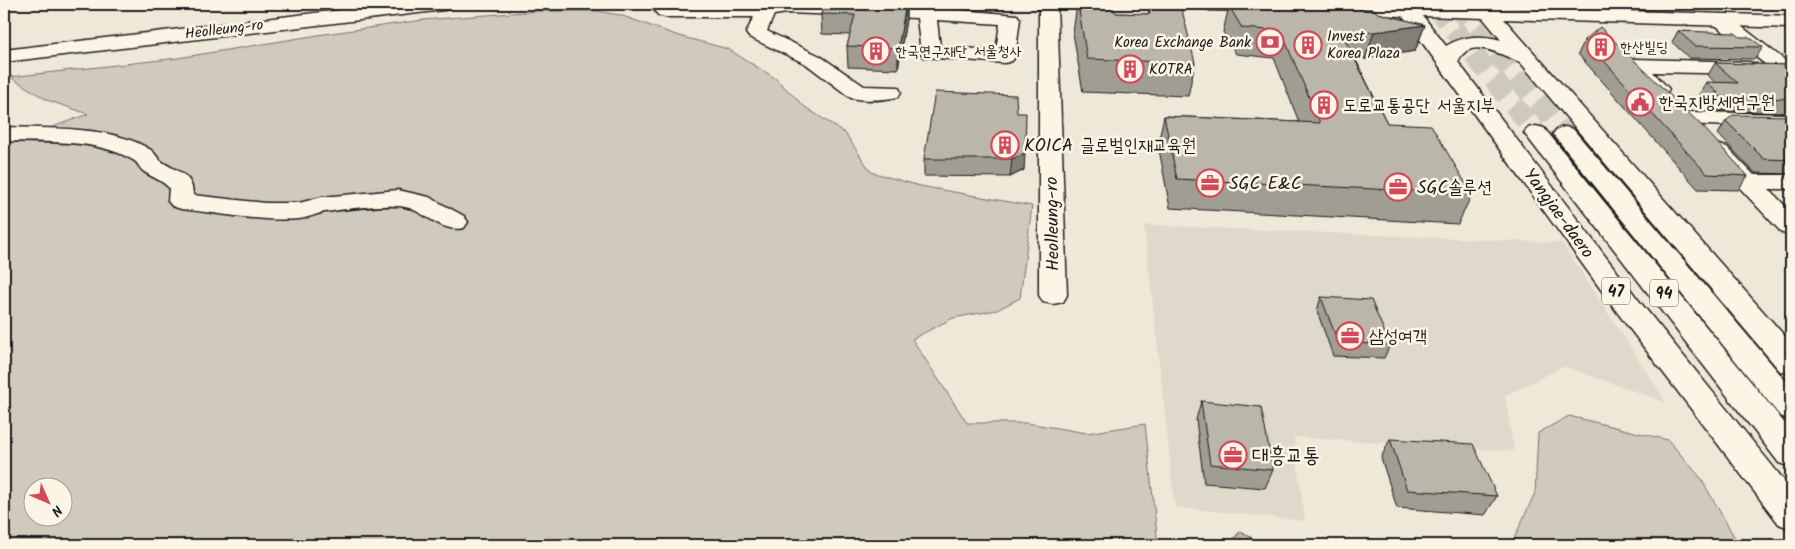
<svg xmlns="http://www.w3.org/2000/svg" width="1795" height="549" font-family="Kalam,'Poor Story',sans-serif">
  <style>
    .built { fill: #ded9cb }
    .green { fill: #cfcabd; stroke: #76736c; fill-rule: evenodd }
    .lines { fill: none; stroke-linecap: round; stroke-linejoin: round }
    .major-tunnel { stroke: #cec9bd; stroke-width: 21; stroke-dasharray: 21 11; stroke-linecap: butt }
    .highway-tunnel { stroke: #cec9bd; stroke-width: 21; stroke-dasharray: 21 11; stroke-linecap: butt }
    .minor-casing { stroke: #1c1c1c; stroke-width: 3 }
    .major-casing { stroke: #1c1c1c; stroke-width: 3 }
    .highway-casing { stroke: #1c1c1c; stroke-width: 3 }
    .minor { fill: #fcf5e5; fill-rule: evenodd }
    .major { fill: #fcf5e5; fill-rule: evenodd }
    .highway { fill: #fcf5e5; fill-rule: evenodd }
    .wall { fill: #a09d92; stroke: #1c1c1c }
    .shaded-wall { fill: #827f77; stroke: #1c1c1c }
    .building { fill: #bab6aa; stroke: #1c1c1c }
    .labels { text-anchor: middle; stroke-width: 5; stroke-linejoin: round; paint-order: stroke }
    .far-street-label { font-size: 15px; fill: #1c1c1c; stroke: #fcf5e5 }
    .far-poi-label { font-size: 15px; fill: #1c1c1c; stroke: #fcf5e5; text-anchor: start }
    .shield { fill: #fcf5e5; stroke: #5f5d58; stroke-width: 1 }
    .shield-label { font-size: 16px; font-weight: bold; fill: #1c1c1c }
    .poi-label { font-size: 18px; fill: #1c1c1c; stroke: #fcf5e5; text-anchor: start }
    .street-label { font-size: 18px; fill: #1c1c1c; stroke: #fcf5e5 }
    .near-poi-label { font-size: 21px; fill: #1c1c1c; stroke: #fcf5e5; text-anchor: start }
  </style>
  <rect width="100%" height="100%" fill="#eee8d9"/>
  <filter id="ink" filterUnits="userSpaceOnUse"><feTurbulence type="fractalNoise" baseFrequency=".02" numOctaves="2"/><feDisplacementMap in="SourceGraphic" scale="10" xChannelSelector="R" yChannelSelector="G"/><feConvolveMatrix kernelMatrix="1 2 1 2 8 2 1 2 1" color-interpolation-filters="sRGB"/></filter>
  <g filter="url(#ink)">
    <path class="built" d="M 1144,225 L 1562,243 L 1667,403 L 1564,366 L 1505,396 L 1514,451 L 1294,437 L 1305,521 L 1175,507 Z"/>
    <path class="green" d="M 538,11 L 596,11 L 620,15 L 679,36 L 728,49 L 775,78 L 805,107 L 845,133 L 871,172 L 920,186 L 1032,206 L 1020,298 L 997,310 L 953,318 L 912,339 L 967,423 L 1027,423 L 1087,433 L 1145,424 L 1158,545 L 4,545 L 4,145 L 88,114 L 47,100 L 10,77 L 178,58 L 318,35 L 423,20 ZM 32,486 L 62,486 L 62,516 L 32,516 Z
      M 1569,416 L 1668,440 L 1700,477 L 1739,545 L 1511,545 L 1535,493 L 1538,433 Z"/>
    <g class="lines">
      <path class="major-tunnel" d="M 1601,4 L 1639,5"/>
      <path class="highway-tunnel" d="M 1434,4 L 1536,133
        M 1454,4 L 1565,134"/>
      <g class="minor-casing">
        <path id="minor" d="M 845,4 L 926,7 L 1017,15 L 1020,19 L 1015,57 L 1012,61 L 1005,63 L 924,57 L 921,53 L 917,18 L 787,13 L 774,15 L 767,31 L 820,56 L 864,86 L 898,87 L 901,92 L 898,97 C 884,100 865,101 851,98 L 806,64 L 749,37 L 746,33 L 754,17 L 665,17 L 658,15 L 655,11 L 658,7 L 665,5 ZM 937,20 L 1000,24 L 996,50 L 940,47 Z
          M 1039,4 L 1057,4 L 1067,295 L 1063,302 L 1053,304 L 1043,302 L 1039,295 Z
          M 1721,14 L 1728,16 L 1791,65 L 1791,81 L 1784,79 L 1714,24 L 1711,20 L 1714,16 Z
          M 1635,59 L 1749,62 L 1756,64 L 1759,68 L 1756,72 L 1749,74 L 1653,72 L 1669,89 L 1666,94 C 1648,98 1634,79 1625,65 L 1628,61 Z
          M 1687,112 L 1791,114 L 1791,128 L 1679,124 L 1676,119 L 1679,114 Z
          M 4,127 C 48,129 113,125 151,150 C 155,153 157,158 161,161 C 175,171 193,173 193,195 L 265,203 L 299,203 L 322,197 L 398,190 L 429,197 L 464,216 L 468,222 L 464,228 C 439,234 422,206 397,206 C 374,205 348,209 325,212 C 316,214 308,218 299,219 C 260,222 219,213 181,209 L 172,206 L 168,201 L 169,188 C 161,179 152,178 143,171 C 139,168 138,162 133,160 C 96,138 45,143 4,141 Z
          M 1719,145 L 1727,147 L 1754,175 L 1791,175 L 1791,189 L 1769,189 L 1791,212 L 1791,235 L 1782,233 L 1711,157 L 1707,152 L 1711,147 Z"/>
      </g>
      <g class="major-casing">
        <path id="major" d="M 390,4 L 453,4 L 451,8 L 444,10 L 4,62 L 4,50 Z
          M 1201,4 L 1414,4 L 1473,6 L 1472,4 L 1491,4 L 1494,7 L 1791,16 L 1791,28 L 1504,19 L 1791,343 L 1791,374 L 1780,371 L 1520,62 C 1501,55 1469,35 1458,62 L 1640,302 L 1791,489 L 1791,529 L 1779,524 L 1620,316 L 1403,16 L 1210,10 L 1203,8 ZM 1423,16 L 1483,18 L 1501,40 C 1481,35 1464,35 1446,46 Z"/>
      </g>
      <g class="highway-casing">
        <path id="highway" d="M 1536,126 L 1544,128 L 1791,431 L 1791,467 L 1779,463 L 1528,138 L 1524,133 L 1528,128 Z
          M 1565,127 L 1573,129 L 1791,387 L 1791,420 L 1780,416 L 1557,139 L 1553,134 L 1557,129 Z"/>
      </g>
      <use href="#minor" class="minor"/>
      <use href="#major" class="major"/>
      <use href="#highway" class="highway"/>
    </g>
    <path class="wall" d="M 824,4 L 906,4 L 906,19 L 898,69 L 848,67 L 847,46 L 850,35 L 822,34 L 821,14 Z
      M 1077,4 L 1091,4 L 1116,13 L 1148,14 L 1149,9 L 1195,63 L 1188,96 L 1083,92 L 1073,33 Z
      M 1229,6 L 1378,13 L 1425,25 L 1415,51 L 1365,59 L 1355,58 L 1387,123 L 1472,194 L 1458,224 L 1170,208 L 1158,144 L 1164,116 L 1299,122 L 1274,58 L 1236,54 L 1223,32 Z
      M 1678,31 L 1740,37 L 1763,47 L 1755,59 L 1689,58 L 1672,42 Z
      M 1585,40 L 1748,176 L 1738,190 L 1698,189 L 1578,54 Z
      M 1715,63 L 1791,65 L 1791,113 L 1711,110 L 1707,106 L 1708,104 L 1699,95 L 1706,82 L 1715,83 L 1708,75 Z
      M 1017,113 L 1024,170 L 1010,177 L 924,176 L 924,159 Z
      M 1791,116 L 1791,174 L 1755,173 L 1718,134 L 1726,121 Z
      M 1321,297 L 1390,345 L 1384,358 L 1333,356 L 1317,311 Z
      M 1201,401 L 1273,470 L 1265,488 L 1204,483 L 1196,420 Z
      M 1390,439 L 1497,496 L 1485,515 L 1397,508 L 1381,458 Z"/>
    <path class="shaded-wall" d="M 906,4 L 906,19 L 898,69 L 898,48 Z
      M 1425,25 L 1415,51 L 1365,59 L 1374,32 Z
      M 1025,153 L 1024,170 L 1010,177 L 1012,159 Z"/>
    <path class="building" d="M 824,4 L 906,4 L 898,48 L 847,46 L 855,15 L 821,14 Z
      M 1078,4 L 1091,4 L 1112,7 L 1116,13 L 1150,14 L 1149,9 L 1181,6 L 1195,63 L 1087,59 Z
      M 1274,4 L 1373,9 L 1378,13 L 1425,25 L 1374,32 L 1341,32 L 1387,123 L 1431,125 L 1472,194 L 1177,179 L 1164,116 L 1320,123 L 1281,31 L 1242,28 L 1229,6 Z
      M 1600,27 L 1703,127 L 1748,176 L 1707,174 L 1585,40 Z
      M 1678,31 L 1735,33 L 1740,37 L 1749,37 L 1763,47 L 1695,46 Z
      M 1715,63 L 1791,65 L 1791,99 L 1719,97 L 1715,93 L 1718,93 L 1706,82 L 1738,83 Z
      M 935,92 L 1016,95 L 1017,113 L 1026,113 L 1025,153 L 1012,159 L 924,159 Z
      M 1733,115 L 1791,116 L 1791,160 L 1764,159 L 1726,121 Z
      M 1321,297 L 1371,300 L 1390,345 L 1338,342 Z
      M 1201,401 L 1261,407 L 1273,470 L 1210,464 Z
      M 1390,439 L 1473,444 L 1497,496 L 1407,490 Z
      M 1241,531 L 1262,545 L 1228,545 Z"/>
  </g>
  <defs>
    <g id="bank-ring" transform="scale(1.4375)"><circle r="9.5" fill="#fcf5e5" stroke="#d1495b" stroke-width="1.5"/><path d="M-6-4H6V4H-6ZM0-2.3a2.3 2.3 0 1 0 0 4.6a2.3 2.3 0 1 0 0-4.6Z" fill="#d1495b"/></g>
    <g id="building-ring" transform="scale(1.4375)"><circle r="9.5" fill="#fcf5e5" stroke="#d1495b" stroke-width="1.5"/><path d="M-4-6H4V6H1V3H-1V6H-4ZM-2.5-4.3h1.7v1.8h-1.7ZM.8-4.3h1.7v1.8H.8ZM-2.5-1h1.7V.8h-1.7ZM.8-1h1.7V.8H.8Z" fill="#d1495b"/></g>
    <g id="civic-ring" transform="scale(1.4375)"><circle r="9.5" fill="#fcf5e5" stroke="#d1495b" stroke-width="1.5"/><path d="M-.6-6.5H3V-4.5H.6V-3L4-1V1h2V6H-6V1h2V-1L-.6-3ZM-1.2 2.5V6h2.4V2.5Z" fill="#d1495b"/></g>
    <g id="office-ring" transform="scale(1.4375)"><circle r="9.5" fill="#fcf5e5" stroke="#d1495b" stroke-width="1.5"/><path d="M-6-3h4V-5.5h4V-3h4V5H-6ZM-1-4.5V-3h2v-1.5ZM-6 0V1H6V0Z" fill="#d1495b"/></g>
  </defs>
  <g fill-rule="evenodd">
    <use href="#bank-ring" x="1270" y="42"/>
    <use href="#building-ring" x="1308" y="45"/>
    <use href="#building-ring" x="1601" y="47"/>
    <use href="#building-ring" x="876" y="51"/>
    <use href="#building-ring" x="1130" y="69"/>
    <use href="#civic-ring" x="1640" y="102"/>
    <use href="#building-ring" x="1324" y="105"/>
    <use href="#building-ring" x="1005" y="145"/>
    <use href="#office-ring" x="1210" y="183"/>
    <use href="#office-ring" x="1398" y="187"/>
    <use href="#office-ring" x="1350" y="336"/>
    <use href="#office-ring" x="1233" y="455"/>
  </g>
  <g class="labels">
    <g class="far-street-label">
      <text transform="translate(224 29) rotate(-7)" y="5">Heolleung-ro</text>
    </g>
    <g class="far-poi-label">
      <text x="1327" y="41">Invest<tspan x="1327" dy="17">Korea Plaza</tspan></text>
      <text x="1251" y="47" text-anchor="end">Korea Exchange Bank</text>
      <text x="1620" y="52">한산빌딩</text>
      <text x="895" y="56">한국연구재단 서울청사</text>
      <text x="1149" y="74">KOTRA</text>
    </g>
    <g class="shield">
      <rect x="1602" y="277.5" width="28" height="27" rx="4"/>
      <rect x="1650" y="279.5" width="28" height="27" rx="4"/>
    </g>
    <g class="shield-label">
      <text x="1616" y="297">47</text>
      <text x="1664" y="299">94</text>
    </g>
    <g class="poi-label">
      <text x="1659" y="108">한국지방세연구원</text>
      <text x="1343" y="111">도로교통공단 서울지부</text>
      <text x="1024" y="151">KOICA 글로벌인재교육원</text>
      <text x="1229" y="189">SGC E&amp;C</text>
      <text x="1417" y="193">SGC솔루션</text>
      <text x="1369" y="342">삼성여객</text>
    </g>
    <g class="street-label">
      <text transform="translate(1559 213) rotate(54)" y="6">Yangjae-daero</text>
      <text transform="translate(1052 224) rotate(-91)" y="6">Heolleung-ro</text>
    </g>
    <g class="near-poi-label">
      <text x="1252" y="462">대흥교통</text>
    </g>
  </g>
  <rect width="1795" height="549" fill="none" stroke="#fcf5e5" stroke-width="20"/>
  <rect x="10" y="10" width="1775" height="529" fill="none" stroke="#1c1c1c" stroke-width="2" filter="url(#ink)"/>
  <g transform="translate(48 502) rotate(135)"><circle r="24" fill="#fcf5e5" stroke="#a29e95"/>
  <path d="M0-4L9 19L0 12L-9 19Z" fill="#d1495b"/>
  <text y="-8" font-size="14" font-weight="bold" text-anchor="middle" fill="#1c1c1c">N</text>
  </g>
</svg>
